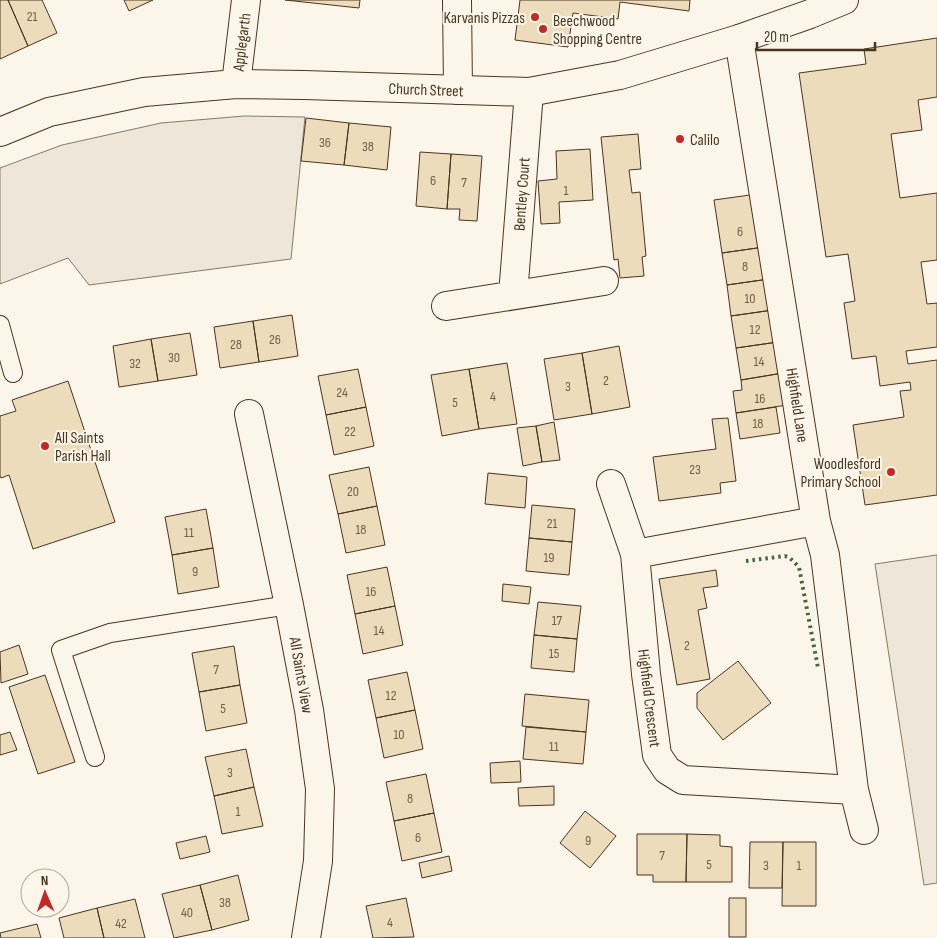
<svg xmlns="http://www.w3.org/2000/svg" width="937" height="938" font-family="'Sofia Sans Condensed',sans-serif">
  <style>
    .green { fill: #ede6d9; stroke: #887966 }
    .building { fill: #ecdcbc; stroke: #4a3520 }
    .lines { fill: none; stroke-linecap: round; stroke-linejoin: round }
    .lane-casing { stroke: #4a3520; stroke-width: 20 }
    .street-casing { stroke: #4a3520; stroke-width: 30 }
    .secondary-casing { stroke: #4a3520; stroke-width: 30 }
    .lane { stroke: #fbf6e9; stroke-width: 18 }
    .street { stroke: #fbf6e9; stroke-width: 28 }
    .secondary { stroke: #fbf6e9; stroke-width: 28 }
    .hedge { stroke: #436837; stroke-width: 4; stroke-dasharray: 2.5 4; stroke-linecap: butt }
    .poi-dot { fill: #c62828; stroke: #fbf6e9; stroke-width: 2 }
    .labels { text-anchor: middle; stroke-width: 4; stroke-linejoin: round; paint-order: stroke }
    .number-label { font-size: 14px; fill: #725f47 }
    .poi-label { font-size: 16px; fill: #4a3520; stroke: #fbf6e9; text-anchor: start }
    .street-label { font-size: 16px; fill: #4a3520; stroke: #fbf6e9 }
  </style>
  <rect width="100%" height="100%" fill="#fbf6e9"/>
  <path class="green" d="M 244,116 L 305,117 L 291,259 L 89,285 L 68,258 L 0,284 L 0,168 L 62,145 L 161,123 Z
    M 937,555 L 937,883 L 924,885 L 875,564 Z"/>
  <path class="building" d="M 0,0 L 8,0 L 28,46 L 0,59 Z
    M 8,0 L 42,0 L 57,33 L 28,46 Z
    M 124,0 L 153,0 L 129,11 Z
    M 285,0 L 360,0 L 359,8 Z
    M 520,0 L 690,0 L 689,11 L 620,2 L 618,19 L 573,13 L 568,47 L 515,40 Z
    M 937,38 L 937,97 L 918,100 L 922,130 L 891,134 L 900,198 L 937,193 L 937,260 L 921,262 L 927,304 L 937,303 L 937,347 L 906,351 L 908,364 L 937,360 L 937,495 L 865,505 L 853,425 L 904,417 L 900,391 L 911,390 L 910,382 L 880,386 L 876,356 L 852,359 L 844,303 L 855,301 L 848,254 L 826,257 L 799,73 L 866,64 L 864,49 Z
    M 306,118 L 349,123 L 344,165 L 301,161 Z
    M 349,123 L 391,127 L 387,170 L 344,165 Z
    M 638,134 L 641,169 L 629,170 L 632,193 L 640,192 L 646,256 L 642,257 L 644,276 L 620,278 L 618,259 L 614,260 L 601,137 Z
    M 590,149 L 593,200 L 559,202 L 560,223 L 541,224 L 538,181 L 557,179 L 556,151 Z
    M 420,152 L 451,154 L 447,209 L 416,206 Z
    M 451,154 L 482,156 L 477,221 L 459,220 L 460,209 L 447,209 Z
    M 750,195 L 764,247 L 722,253 L 714,200 Z
    M 764,247 L 769,279 L 727,285 L 722,253 Z
    M 769,279 L 773,310 L 731,316 L 727,285 Z
    M 773,310 L 778,342 L 736,348 L 731,316 Z
    M 292,315 L 298,356 L 259,362 L 253,321 Z
    M 253,321 L 259,362 L 220,368 L 214,327 Z
    M 190,333 L 197,375 L 158,381 L 151,339 Z
    M 151,339 L 158,381 L 119,387 L 113,346 Z
    M 778,342 L 783,373 L 741,380 L 736,348 Z
    M 619,346 L 630,407 L 592,414 L 582,353 Z
    M 582,353 L 592,414 L 554,420 L 544,359 Z
    M 507,363 L 517,424 L 479,429 L 469,369 Z
    M 358,369 L 366,407 L 326,415 L 318,376 Z
    M 469,369 L 479,429 L 442,436 L 431,375 Z
    M 783,373 L 787,405 L 736,413 L 733,391 L 742,390 L 741,380 Z
    M 68,381 L 115,522 L 33,549 L 9,475 L 1,478 L 0,476 L 0,416 L 16,411 L 12,400 Z
    M 366,407 L 374,446 L 334,455 L 326,415 Z
    M 776,407 L 780,433 L 740,439 L 736,413 Z
    M 728,418 L 736,481 L 720,483 L 721,493 L 659,501 L 653,457 L 716,449 L 712,419 Z
    M 554,422 L 560,460 L 542,462 L 536,426 Z
    M 536,426 L 542,462 L 523,466 L 517,428 Z
    M 369,467 L 377,506 L 338,514 L 329,475 Z
    M 488,473 L 527,477 L 525,508 L 485,504 Z
    M 532,505 L 575,509 L 572,542 L 529,538 Z
    M 377,506 L 385,545 L 346,553 L 338,514 Z
    M 206,509 L 213,548 L 172,555 L 165,517 Z
    M 529,538 L 572,542 L 569,575 L 526,571 Z
    M 213,548 L 219,587 L 178,594 L 172,555 Z
    M 387,567 L 395,606 L 355,614 L 347,575 Z
    M 716,570 L 718,586 L 703,588 L 707,608 L 698,610 L 710,679 L 677,685 L 659,579 Z
    M 503,584 L 531,587 L 529,604 L 502,601 Z
    M 538,602 L 581,606 L 577,639 L 534,635 Z
    M 395,606 L 403,645 L 363,654 L 355,614 Z
    M 534,635 L 577,639 L 574,672 L 531,668 Z
    M 19,645 L 28,674 L 1,683 L 0,652 Z
    M 234,646 L 240,685 L 199,692 L 192,653 Z
    M 738,661 L 771,703 L 723,740 L 697,708 L 697,693 Z
    M 407,672 L 415,710 L 376,718 L 368,680 Z
    M 45,675 L 75,762 L 38,774 L 9,687 Z
    M 240,685 L 247,723 L 206,731 L 199,692 Z
    M 525,694 L 589,700 L 586,732 L 522,726 Z
    M 415,710 L 423,749 L 384,758 L 376,718 Z
    M 526,727 L 586,732 L 583,764 L 523,759 Z
    M 10,732 L 17,750 L 0,755 L 0,735 Z
    M 246,749 L 254,787 L 214,796 L 205,757 Z
    M 520,761 L 521,782 L 491,783 L 490,763 Z
    M 426,774 L 434,813 L 394,821 L 386,782 Z
    M 554,786 L 554,805 L 519,806 L 518,788 Z
    M 254,787 L 263,826 L 222,834 L 214,796 Z
    M 585,811 L 616,836 L 590,868 L 560,843 Z
    M 434,813 L 442,852 L 402,861 L 394,821 Z
    M 637,834 L 687,834 L 686,882 L 653,882 L 653,875 L 637,875 Z
    M 687,834 L 720,835 L 720,846 L 732,847 L 732,882 L 686,882 Z
    M 206,836 L 210,852 L 180,859 L 176,843 Z
    M 750,842 L 783,842 L 782,888 L 749,888 Z
    M 783,842 L 816,842 L 816,906 L 782,906 Z
    M 449,856 L 452,871 L 422,878 L 419,863 Z
    M 238,875 L 249,920 L 212,930 L 200,885 Z
    M 200,885 L 212,930 L 174,938 L 162,894 Z
    M 406,898 L 414,937 L 373,938 L 366,906 Z
    M 729,898 L 746,898 L 746,937 L 729,937 Z
    M 135,899 L 145,938 L 104,938 L 97,908 Z
    M 97,908 L 104,938 L 64,938 L 59,918 Z
    M 37,924 L 41,938 L 1,938 L 0,933 Z"/>
  <g class="lines">
    <g class="lane-casing">
      <path id="lane" d="M 0,325 L 13,373
        M 95,757 L 61,650 L 110,633 L 289,605"/>
    </g>
    <g class="street-casing">
      <path id="street" d="M 457,0 L 458,90
        M 739,39 L 816,521 L 825,555 L 854,790 L 864,830
        M 236,84 L 246,0
        M 513,295 L 529,92
        M 446,306 L 604,281
        M 249,414 L 289,605 L 309,710 L 320,789 L 318,861 L 306,938
        M 611,484 L 635,554 L 646,674 L 657,755 L 667,770 L 683,780 L 854,790
        M 635,554 L 816,521"/>
    </g>
    <g class="secondary-casing">
      <path id="secondary" d="M 0,132 L 49,112 L 144,92 L 236,84 L 304,85 L 529,92 L 620,75 L 739,39 L 810,14 L 844,0"/>
    </g>
    <use href="#lane" class="lane"/>
    <use href="#street" class="street"/>
    <use href="#secondary" class="secondary"/>
    <path class="hedge" d="M 746,561 L 785,556 L 790,558 L 799,567 L 818,668"/>
  </g>
  <g class="poi-dot">
    <circle cx="535" cy="17" r="5"/>
    <circle cx="543" cy="29" r="5"/>
    <circle cx="680" cy="139" r="5"/>
    <circle cx="45" cy="446" r="5"/>
    <circle cx="891" cy="472" r="5"/>
  </g>
  <g class="labels">
    <g class="number-label">
      <text x="32" y="21">21</text>
      <text x="325" y="147">36</text>
      <text x="368" y="151">38</text>
      <text x="433" y="185">6</text>
      <text x="464" y="187">7</text>
      <text x="566" y="195">1</text>
      <text x="740" y="236">6</text>
      <text x="745" y="271">8</text>
      <text x="750" y="303">10</text>
      <text x="755" y="334">12</text>
      <text x="275" y="344">26</text>
      <text x="236" y="349">28</text>
      <text x="174" y="362">30</text>
      <text x="759" y="366">14</text>
      <text x="135" y="368">32</text>
      <text x="606" y="385">2</text>
      <text x="568" y="391">3</text>
      <text x="342" y="397">24</text>
      <text x="493" y="401">4</text>
      <text x="760" y="403">16</text>
      <text x="455" y="407">5</text>
      <text x="758" y="428">18</text>
      <text x="350" y="436">22</text>
      <text x="695" y="474">23</text>
      <text x="353" y="496">20</text>
      <text x="552" y="528">21</text>
      <text x="361" y="534">18</text>
      <text x="189" y="537">11</text>
      <text x="549" y="562">19</text>
      <text x="195" y="576">9</text>
      <text x="371" y="596">16</text>
      <text x="557" y="625">17</text>
      <text x="379" y="635">14</text>
      <text x="687" y="650">2</text>
      <text x="554" y="658">15</text>
      <text x="216" y="674">7</text>
      <text x="391" y="700">12</text>
      <text x="223" y="713">5</text>
      <text x="399" y="739">10</text>
      <text x="554" y="751">11</text>
      <text x="230" y="777">3</text>
      <text x="410" y="803">8</text>
      <text x="238" y="816">1</text>
      <text x="418" y="842">6</text>
      <text x="588" y="845">9</text>
      <text x="662" y="860">7</text>
      <text x="709" y="869">5</text>
      <text x="766" y="870">3</text>
      <text x="799" y="870">1</text>
      <text x="225" y="907">38</text>
      <text x="187" y="917">40</text>
      <text x="390" y="927">4</text>
      <text x="121" y="928">42</text>
    </g>
    <g class="poi-label">
      <text x="525" y="23" text-anchor="end">Karvanis Pizzas</text>
      <text x="553" y="26">Beechwood<tspan x="553" dy="18">Shopping Centre</tspan></text>
      <text x="690" y="145">Calilo</text>
      <text x="55" y="443">All Saints<tspan x="55" dy="18">Parish Hall</tspan></text>
      <text x="881" y="469" text-anchor="end">Woodlesford<tspan x="881" dy="18">Primary School</tspan></text>
    </g>
    <g class="street-label">
      <text transform="translate(241 42) rotate(-83)" y="6">Applegarth</text>
      <text transform="translate(426 89) rotate(2)" y="6">Church Street</text>
      <text transform="translate(521 194) rotate(-86)" y="6">Bentley Court</text>
      <text transform="translate(798 405) rotate(81)" y="6">Highfield Lane</text>
      <text transform="translate(302 675) rotate(80)" y="6">All Saints View</text>
      <text transform="translate(650 698) rotate(83)" y="6">Highfield Crescent</text>
    </g>
  </g>
  <g transform="translate(45 893) rotate(358)"><circle r="24" fill="#fbf6e9" stroke="#b4a999"/>
  <path d="M0-4L9 19L0 12L-9 19Z" fill="#c62828"/>
  <text y="-8" font-size="14" font-weight="bold" text-anchor="middle" fill="#4a3520">N</text>
  </g>
  <path d="M757 42v8h118v-8" fill="none" stroke="#4a3520" stroke-width="2.5"/>
  <text x="764" y="42" font-size="15" fill="#4a3520" stroke="#fbf6e9" stroke-width="4" paint-order="stroke">20 m</text>
</svg>
